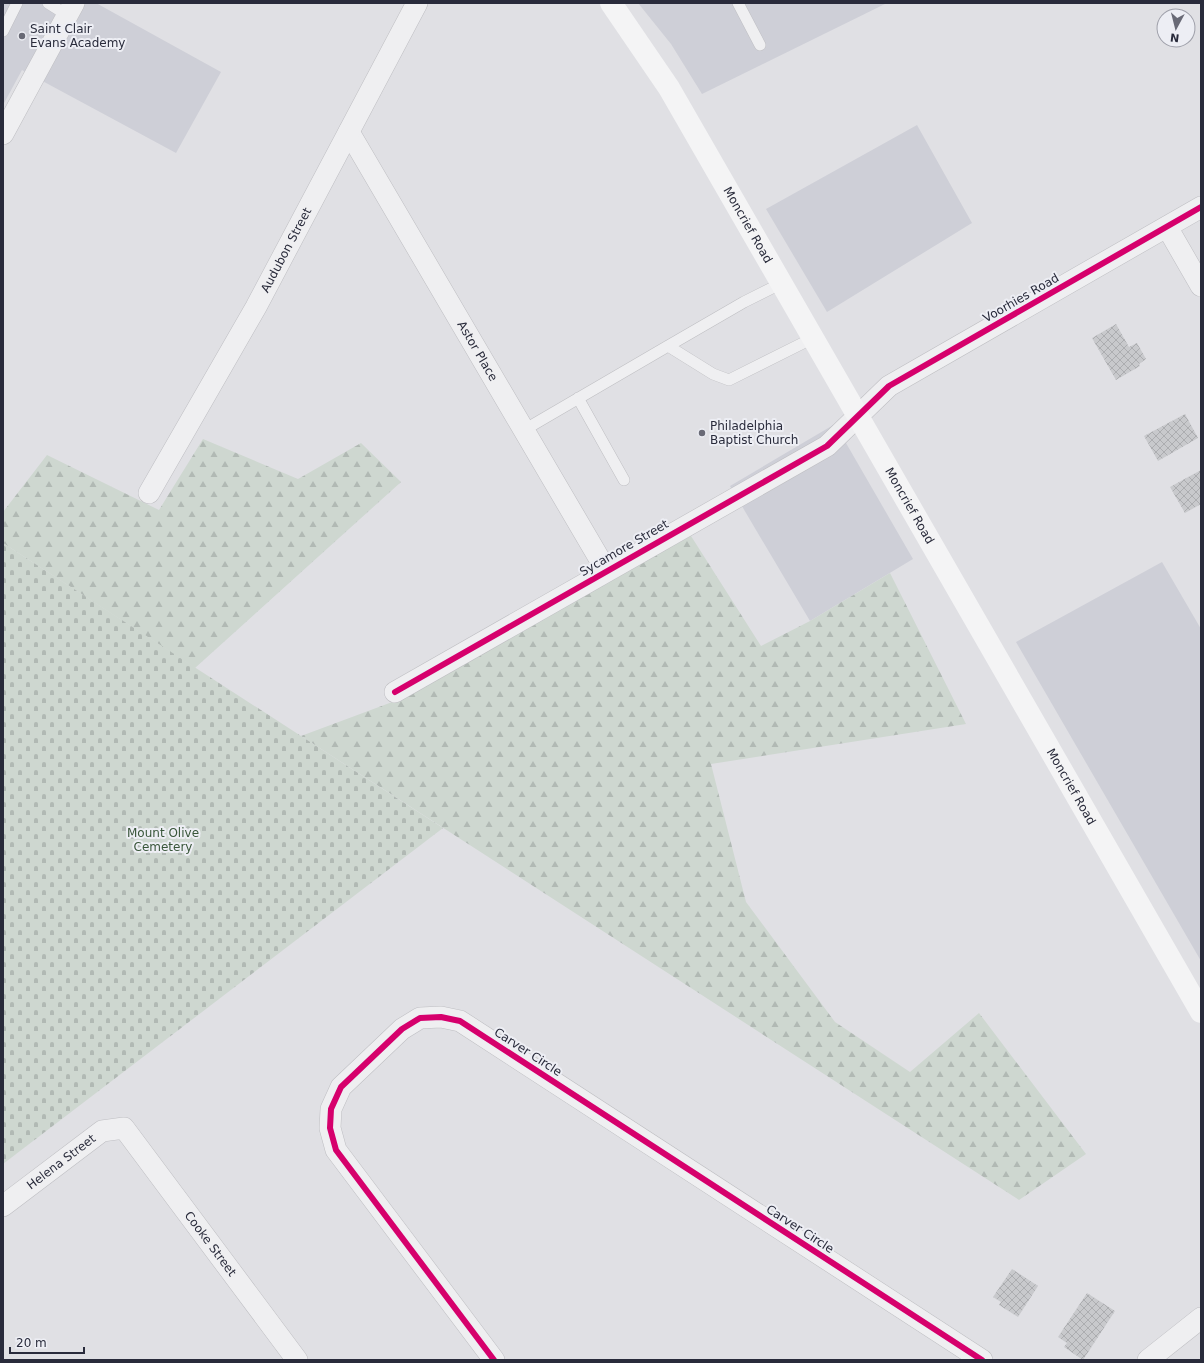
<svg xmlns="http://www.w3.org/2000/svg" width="1204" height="1363" font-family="'DejaVu Sans',sans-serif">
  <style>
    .built { fill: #cecfd7 }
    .forest { fill: url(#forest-firs) }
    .cemetery { fill: url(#cemetery-stones) }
    .building { fill: url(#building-cross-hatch) }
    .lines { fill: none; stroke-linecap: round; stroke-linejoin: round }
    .lane-casing { stroke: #bebec2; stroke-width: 12 }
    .street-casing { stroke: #bebec2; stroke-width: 22 }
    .lane { stroke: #efeff1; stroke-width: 11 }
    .street { stroke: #efeff1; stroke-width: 21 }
    .secondary { stroke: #f4f4f5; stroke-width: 22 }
    .cycleway-casing { stroke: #edeef4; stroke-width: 8 }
    .cycleway { stroke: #d6006c; stroke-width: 6 }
    .poi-dot { fill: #696a76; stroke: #edeef4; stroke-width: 1.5 }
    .labels { text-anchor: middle; stroke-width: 4; stroke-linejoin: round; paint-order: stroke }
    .poi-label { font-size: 12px; fill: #292b3b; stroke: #edeef4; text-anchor: start }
    .street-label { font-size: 12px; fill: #292b3b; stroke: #edeef4 }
    .park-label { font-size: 12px; fill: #385539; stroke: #edeef4 }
  </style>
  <defs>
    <pattern id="forest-firs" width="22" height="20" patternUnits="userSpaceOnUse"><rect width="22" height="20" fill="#ced7d0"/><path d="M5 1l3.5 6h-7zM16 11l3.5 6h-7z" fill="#b1b9b4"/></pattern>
    <pattern id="cemetery-stones" width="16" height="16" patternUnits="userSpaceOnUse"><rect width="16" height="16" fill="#ced7d0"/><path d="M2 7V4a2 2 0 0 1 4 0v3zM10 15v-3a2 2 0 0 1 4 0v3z" fill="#b1b9b4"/></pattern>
    <pattern id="building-cross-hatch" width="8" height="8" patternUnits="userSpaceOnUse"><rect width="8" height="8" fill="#c8c9cc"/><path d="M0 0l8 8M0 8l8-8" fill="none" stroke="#acadb0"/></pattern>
  </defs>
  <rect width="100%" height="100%" fill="#e0e0e4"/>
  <path class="built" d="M 3,3 L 96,3 L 221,72 L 176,153 L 22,70 L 3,105 Z
    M 638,3 L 887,3 L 702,94 L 671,44 Z
    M 917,125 L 972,223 L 827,312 L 766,209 Z
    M 835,424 L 913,559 L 810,621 L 730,486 Z
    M 1162,562 L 1201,629 L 1201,961 L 1016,642 Z"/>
  <path class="forest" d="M 203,439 L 298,479 L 361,443 L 401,482 L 195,668 L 3,543 L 3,512 L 47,455 L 159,510 Z
    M 691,536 L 761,646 L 810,621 L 890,573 L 966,724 L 711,764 L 746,902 L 835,1022 L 910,1072 L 979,1013 L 1086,1154 L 1019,1200 L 301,736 L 403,698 L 629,569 Z"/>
  <path class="cemetery" d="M 3,543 L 443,828 L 3,1164 Z"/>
  <path class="building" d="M 1116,324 L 1129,347 L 1137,343 L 1146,359 L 1139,364 L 1140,366 L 1116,380 L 1092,338 Z
    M 1185,414 L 1198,438 L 1158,461 L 1144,436 Z
    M 1201,470 L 1201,504 L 1185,513 L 1170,487 Z
    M 1012,1269 L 1038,1286 L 1018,1317 L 999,1305 L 1001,1302 L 993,1297 Z
    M 1087,1293 L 1115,1311 L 1083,1360 L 1064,1347 L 1067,1343 L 1058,1337 Z"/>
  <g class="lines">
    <g class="lane-casing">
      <path id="lane" d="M 48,3 L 67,15
        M 738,3 L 760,45
        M 3,31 L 17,3
        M 668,346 L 744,302 L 782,283
        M 578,398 L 624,480
        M 524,430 L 668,346 L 713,374 L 729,380 L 813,338"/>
    </g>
    <g class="street-casing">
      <g id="street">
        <path id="s1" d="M 349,132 L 606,570"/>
        <path d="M 3,134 L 74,3"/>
        <path d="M 1167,227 L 1201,286"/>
        <path id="s2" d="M 149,493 L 256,307 L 417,3"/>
        <path d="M 395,692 L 827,446 L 889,386 L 1201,207"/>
        <path id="s3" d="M 3,1206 L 102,1131 L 124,1128 L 297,1360"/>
        <path d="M 494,1360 L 336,1150 L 330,1128 L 331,1109 L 341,1087 L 402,1029 L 420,1018 L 441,1017 L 460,1021 L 982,1360"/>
        <path d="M 1148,1360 L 1201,1318"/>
      </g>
    </g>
    <use href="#lane" class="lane"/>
    <use href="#street" class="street"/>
    <path class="secondary" id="s4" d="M 611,3 L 669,88 L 1201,1012"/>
    <g class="cycleway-casing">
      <path id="cycleway" d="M 395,692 L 827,446 L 889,386 L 1201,207
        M 494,1360 L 336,1150 L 330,1128 L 331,1109 L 341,1087 L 402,1029 L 420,1018 L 441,1017 L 460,1021 L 982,1360"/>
    </g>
    <use href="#cycleway" class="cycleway"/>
  </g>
  <g class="poi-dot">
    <circle cx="22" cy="36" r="4"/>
    <circle cx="702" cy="433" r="4"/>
  </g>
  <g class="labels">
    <g class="poi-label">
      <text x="30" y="33">Saint Clair<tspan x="30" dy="14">Evans Academy</tspan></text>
      <text x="710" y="430">Philadelphia<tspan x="710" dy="14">Baptist Church</tspan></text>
    </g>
    <g class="street-label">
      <text dy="4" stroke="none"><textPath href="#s4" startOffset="261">Moncrief Road</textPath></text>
      <text dy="4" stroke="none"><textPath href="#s2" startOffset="279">Audubon Street</textPath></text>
      <text transform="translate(1021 298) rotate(-30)" y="4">Voorhies Road</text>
      <text dy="4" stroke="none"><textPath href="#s1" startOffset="254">Astor Place</textPath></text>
      <text dy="4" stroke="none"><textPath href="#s4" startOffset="585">Moncrief Road</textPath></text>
      <text transform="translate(624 548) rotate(-30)" y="4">Sycamore Street</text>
      <text dy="4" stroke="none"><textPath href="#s4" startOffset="909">Moncrief Road</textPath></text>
      <text transform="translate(528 1052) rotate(33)" y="4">Carver Circle</text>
      <text dy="4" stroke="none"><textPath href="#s3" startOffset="73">Helena Street</textPath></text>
      <text transform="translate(800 1229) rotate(33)" y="4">Carver Circle</text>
      <text dy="4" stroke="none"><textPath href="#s3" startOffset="291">Cooke Street</textPath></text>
    </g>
    <g class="park-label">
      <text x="163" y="837">Mount Olive<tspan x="163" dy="14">Cemetery</tspan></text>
    </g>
  </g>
  <rect width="1204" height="1363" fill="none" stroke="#292b3b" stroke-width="8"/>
  <g transform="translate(1176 28) rotate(187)"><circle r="19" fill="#edeef4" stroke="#9fa0aa"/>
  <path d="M0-3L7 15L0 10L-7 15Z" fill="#696a76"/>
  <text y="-6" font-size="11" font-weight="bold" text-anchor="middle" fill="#292b3b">N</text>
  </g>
  <path d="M10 1347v6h74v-6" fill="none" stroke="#292b3b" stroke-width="2"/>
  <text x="16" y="1347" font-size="12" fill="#292b3b" stroke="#edeef4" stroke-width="3" paint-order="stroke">20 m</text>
</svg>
